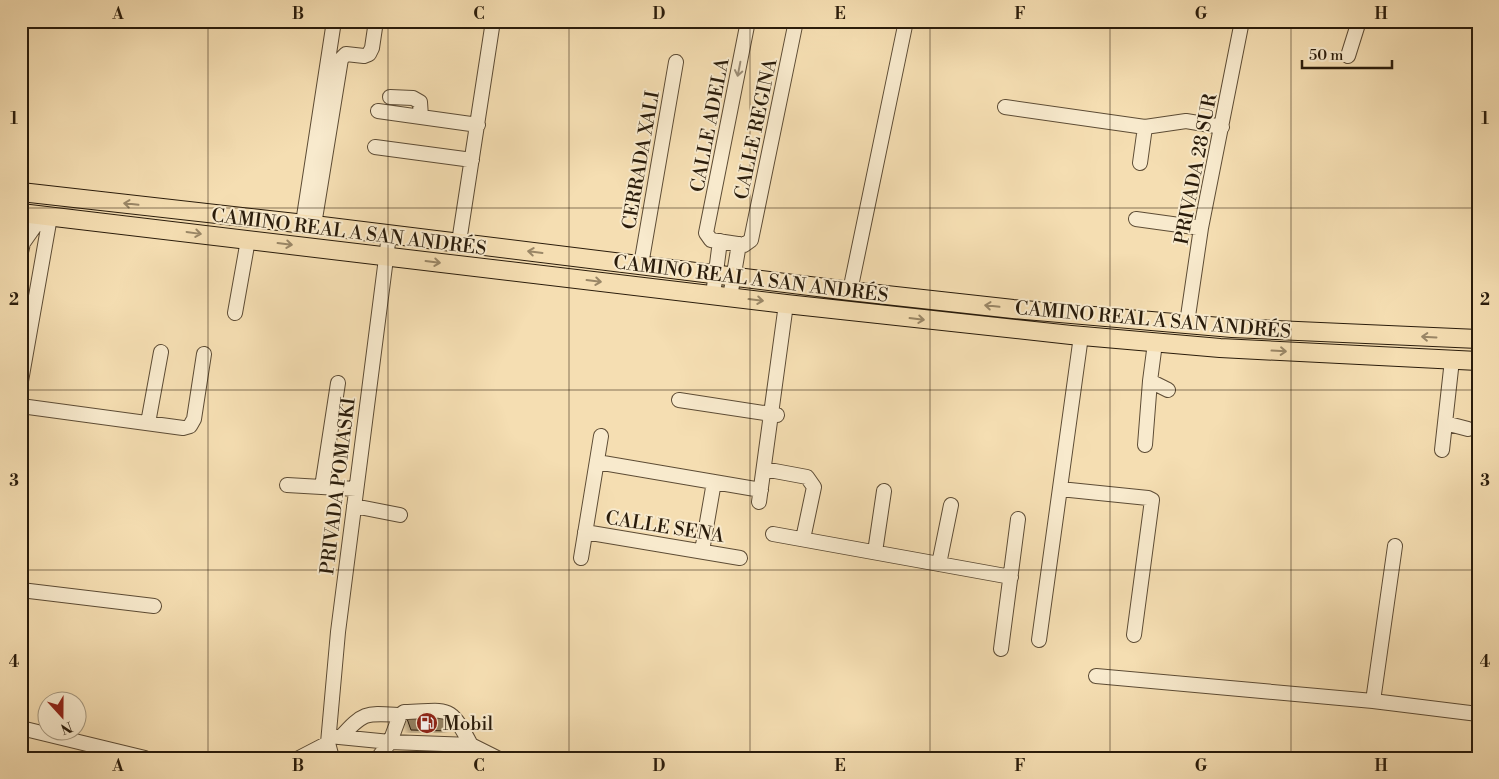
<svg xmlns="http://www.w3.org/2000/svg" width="1499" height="779" font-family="'Libre Bodoni',serif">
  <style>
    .building { fill: #948162; stroke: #2a1c0b; filter: url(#shadow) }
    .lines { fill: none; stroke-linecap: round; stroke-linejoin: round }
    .minor-casing { stroke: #5d4c35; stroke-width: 16 }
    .major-casing { stroke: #2a1c0b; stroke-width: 20 }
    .minor { stroke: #f8eacd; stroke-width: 14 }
    .major { stroke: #f5deb2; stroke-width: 18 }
    .oneway { stroke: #9b8d76 }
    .oneway2 { stroke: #9a8767 }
    .grid { fill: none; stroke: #2a1c0b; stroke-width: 1; stroke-opacity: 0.55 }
    .labels { text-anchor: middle; stroke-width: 4; stroke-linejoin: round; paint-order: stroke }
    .street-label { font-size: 19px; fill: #2a1c0b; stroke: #f8eacd }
    .poi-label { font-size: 19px; fill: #2a1c0b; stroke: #f8eacd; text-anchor: start }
    .neatline { fill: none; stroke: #2a1c0b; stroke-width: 2 }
    .grid-label { font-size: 16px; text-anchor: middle; font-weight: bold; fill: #2a1c0b }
  </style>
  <defs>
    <filter id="shadow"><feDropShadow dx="-3" dy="3" stdDeviation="2.5" flood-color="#0004"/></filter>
  </defs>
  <rect width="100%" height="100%" fill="#f5deb2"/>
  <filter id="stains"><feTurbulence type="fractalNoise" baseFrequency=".004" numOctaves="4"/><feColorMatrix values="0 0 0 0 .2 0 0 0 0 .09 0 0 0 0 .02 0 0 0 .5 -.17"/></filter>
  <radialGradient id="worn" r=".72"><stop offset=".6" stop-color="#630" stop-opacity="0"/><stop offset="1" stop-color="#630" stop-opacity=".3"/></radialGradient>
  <path class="building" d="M 406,716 L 443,717 L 449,731 L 411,730 Z"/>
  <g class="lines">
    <g class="minor-casing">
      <path id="minor" d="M 748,21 L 706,233 L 711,240 L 744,245 L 751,240 L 796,21
        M 1348,56 L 1359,21
        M 390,97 L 413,98 L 420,102 L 421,117
        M 1005,107 L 1145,127 L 1186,121 L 1222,127
        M 378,111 L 478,125
        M 375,147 L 472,160
        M 1140,163 L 1145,127
        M 1136,219 L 1201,228
        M 303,223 L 334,21
        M 314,225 L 341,59 L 346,54 L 364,56 L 369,54 L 372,48 L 376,21
        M 459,242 L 493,21
        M 21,252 L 23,243 L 42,216
        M 641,265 L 676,62
        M 850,291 L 906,21
        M 713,295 L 720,241
        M 730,297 L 739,244
        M 235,313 L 248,240
        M 1187,323 L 1201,228 L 1242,21
        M 1155,343 L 1150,381 L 1168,390
        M 21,381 L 50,217
        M 679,400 L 777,415
        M 21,406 L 183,428 L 190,426 L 194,419 L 204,354
        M 148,423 L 161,352
        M 1445,423 L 1468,429
        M 1145,445 L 1150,381
        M 1442,450 L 1452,360
        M 597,462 L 761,490
        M 764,469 L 807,477 L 814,487 L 803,539
        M 287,485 L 356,489
        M 322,487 L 338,383
        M 1060,489 L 1148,498 L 1152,500 L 1134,635
        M 759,502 L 786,304
        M 354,506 L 400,515
        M 585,532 L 740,558
        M 773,534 L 1011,577
        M 702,551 L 714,482
        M 875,552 L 884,491
        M 581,558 L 601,436
        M 939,564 L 951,505
        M 21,590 L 154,606
        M 1039,640 L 1081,336
        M 1001,649 L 1018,519
        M 1096,676 L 1373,701 L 1478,714
        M 1373,701 L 1395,546
        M 21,728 L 145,758
        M 329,736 L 390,742 L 471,745 L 497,758
        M 341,737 C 364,711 367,713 400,715
        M 299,758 L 328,743
        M 332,758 L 328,743 L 338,632 L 389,235
        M 378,758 L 390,742 L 400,715 L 404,712 C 449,711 449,703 471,745"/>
    </g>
    <g class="major-casing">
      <path id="major" d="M 21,192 L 314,225 L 850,291 L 1013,309 L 1232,328 L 1478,339
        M 21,213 L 786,304 L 1071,335 L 1220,348 L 1478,361"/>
    </g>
    <use href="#minor" class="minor"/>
    <use href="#major" class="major"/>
  </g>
  <defs><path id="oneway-shaft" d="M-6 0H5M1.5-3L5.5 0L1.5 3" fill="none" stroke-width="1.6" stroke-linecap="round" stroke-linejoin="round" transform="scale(1.25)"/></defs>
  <use class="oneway" href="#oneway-shaft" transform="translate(739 69) rotate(101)"/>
  <g class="oneway2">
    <use href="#oneway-shaft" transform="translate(131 204) rotate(-174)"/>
    <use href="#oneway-shaft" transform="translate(194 233) rotate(8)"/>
    <use href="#oneway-shaft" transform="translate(285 244) rotate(7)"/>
    <use href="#oneway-shaft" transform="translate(535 252) rotate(-173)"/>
    <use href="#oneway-shaft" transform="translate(433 262) rotate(7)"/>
    <use href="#oneway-shaft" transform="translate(594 281) rotate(7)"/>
    <use href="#oneway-shaft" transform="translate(756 300) rotate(7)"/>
    <use href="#oneway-shaft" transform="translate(992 306) rotate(-174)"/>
    <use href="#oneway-shaft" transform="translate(917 319) rotate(7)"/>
    <use href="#oneway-shaft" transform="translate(1429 337) rotate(-177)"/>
    <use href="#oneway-shaft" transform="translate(1279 351) rotate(3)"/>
  </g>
  <path class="grid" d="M 208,21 L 208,758M 388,21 L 388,758M 569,21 L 569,758M 750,21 L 750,758M 930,21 L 930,758M 1110,21 L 1110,758M 1291,21 L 1291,758M 21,208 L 1478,208M 21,390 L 1478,390M 21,570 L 1478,570"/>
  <defs>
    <g id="fuel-disc" transform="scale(1.125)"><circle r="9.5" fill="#8f2418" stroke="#f8eacd"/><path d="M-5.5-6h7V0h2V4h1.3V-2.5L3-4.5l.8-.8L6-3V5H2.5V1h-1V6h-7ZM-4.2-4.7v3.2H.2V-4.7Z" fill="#fff"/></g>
  </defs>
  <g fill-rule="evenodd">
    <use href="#fuel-disc" x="427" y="723"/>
  </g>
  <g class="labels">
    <g class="street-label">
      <text transform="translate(709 125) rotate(-79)" y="7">CALLE ADELA</text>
      <text transform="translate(755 129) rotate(-78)" y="7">CALLE REGINA</text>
      <text transform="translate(640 160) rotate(-80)" y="7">CERRADA XALI</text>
      <text transform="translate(1195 169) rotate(-79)" y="7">PRIVADA 28 SUR</text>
      <text transform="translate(349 231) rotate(7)" y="7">CAMINO REAL A SAN ANDRÉS</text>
      <text transform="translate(751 278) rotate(7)" y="7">CAMINO REAL A SAN ANDRÉS</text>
      <text transform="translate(1153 319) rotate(5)" y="7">CAMINO REAL A SAN ANDRÉS</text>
      <text transform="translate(337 486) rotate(-83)" y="7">PRIVADA POMASKI</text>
      <text transform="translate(665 526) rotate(9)" y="7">CALLE SENA</text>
    </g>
    <g class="poi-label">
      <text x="443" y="730">Mobil</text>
    </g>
  </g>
  <rect width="1499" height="779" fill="none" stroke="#f5deb2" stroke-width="55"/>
  <g transform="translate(62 716) rotate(159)"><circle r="24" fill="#f8eacd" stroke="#a6987f"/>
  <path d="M0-4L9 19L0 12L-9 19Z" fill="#8f2418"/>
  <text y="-8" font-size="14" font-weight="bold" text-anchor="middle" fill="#2a1c0b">N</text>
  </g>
  <path d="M1302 60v8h90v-8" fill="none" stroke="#2a1c0b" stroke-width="2.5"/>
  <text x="1309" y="60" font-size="15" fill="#2a1c0b" stroke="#f8eacd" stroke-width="4" paint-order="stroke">50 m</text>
  <rect x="28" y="28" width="1444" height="724" class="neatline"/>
  <g class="grid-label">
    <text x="118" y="19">A</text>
    <text x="298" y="19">B</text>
    <text x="479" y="19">C</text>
    <text x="659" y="19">D</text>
    <text x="840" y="19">E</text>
    <text x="1020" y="19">F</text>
    <text x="1201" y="19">G</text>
    <text x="1381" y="19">H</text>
    <text x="14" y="124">1</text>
    <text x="1485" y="124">1</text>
    <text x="14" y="305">2</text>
    <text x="1485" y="305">2</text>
    <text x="14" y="486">3</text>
    <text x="1485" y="486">3</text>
    <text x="14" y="667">4</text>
    <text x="1485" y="667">4</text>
    <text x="118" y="771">A</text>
    <text x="298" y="771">B</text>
    <text x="479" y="771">C</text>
    <text x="659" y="771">D</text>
    <text x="840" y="771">E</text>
    <text x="1020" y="771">F</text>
    <text x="1201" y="771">G</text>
    <text x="1381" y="771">H</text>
  </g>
  <rect width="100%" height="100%" filter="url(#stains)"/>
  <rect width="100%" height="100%" fill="url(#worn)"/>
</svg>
